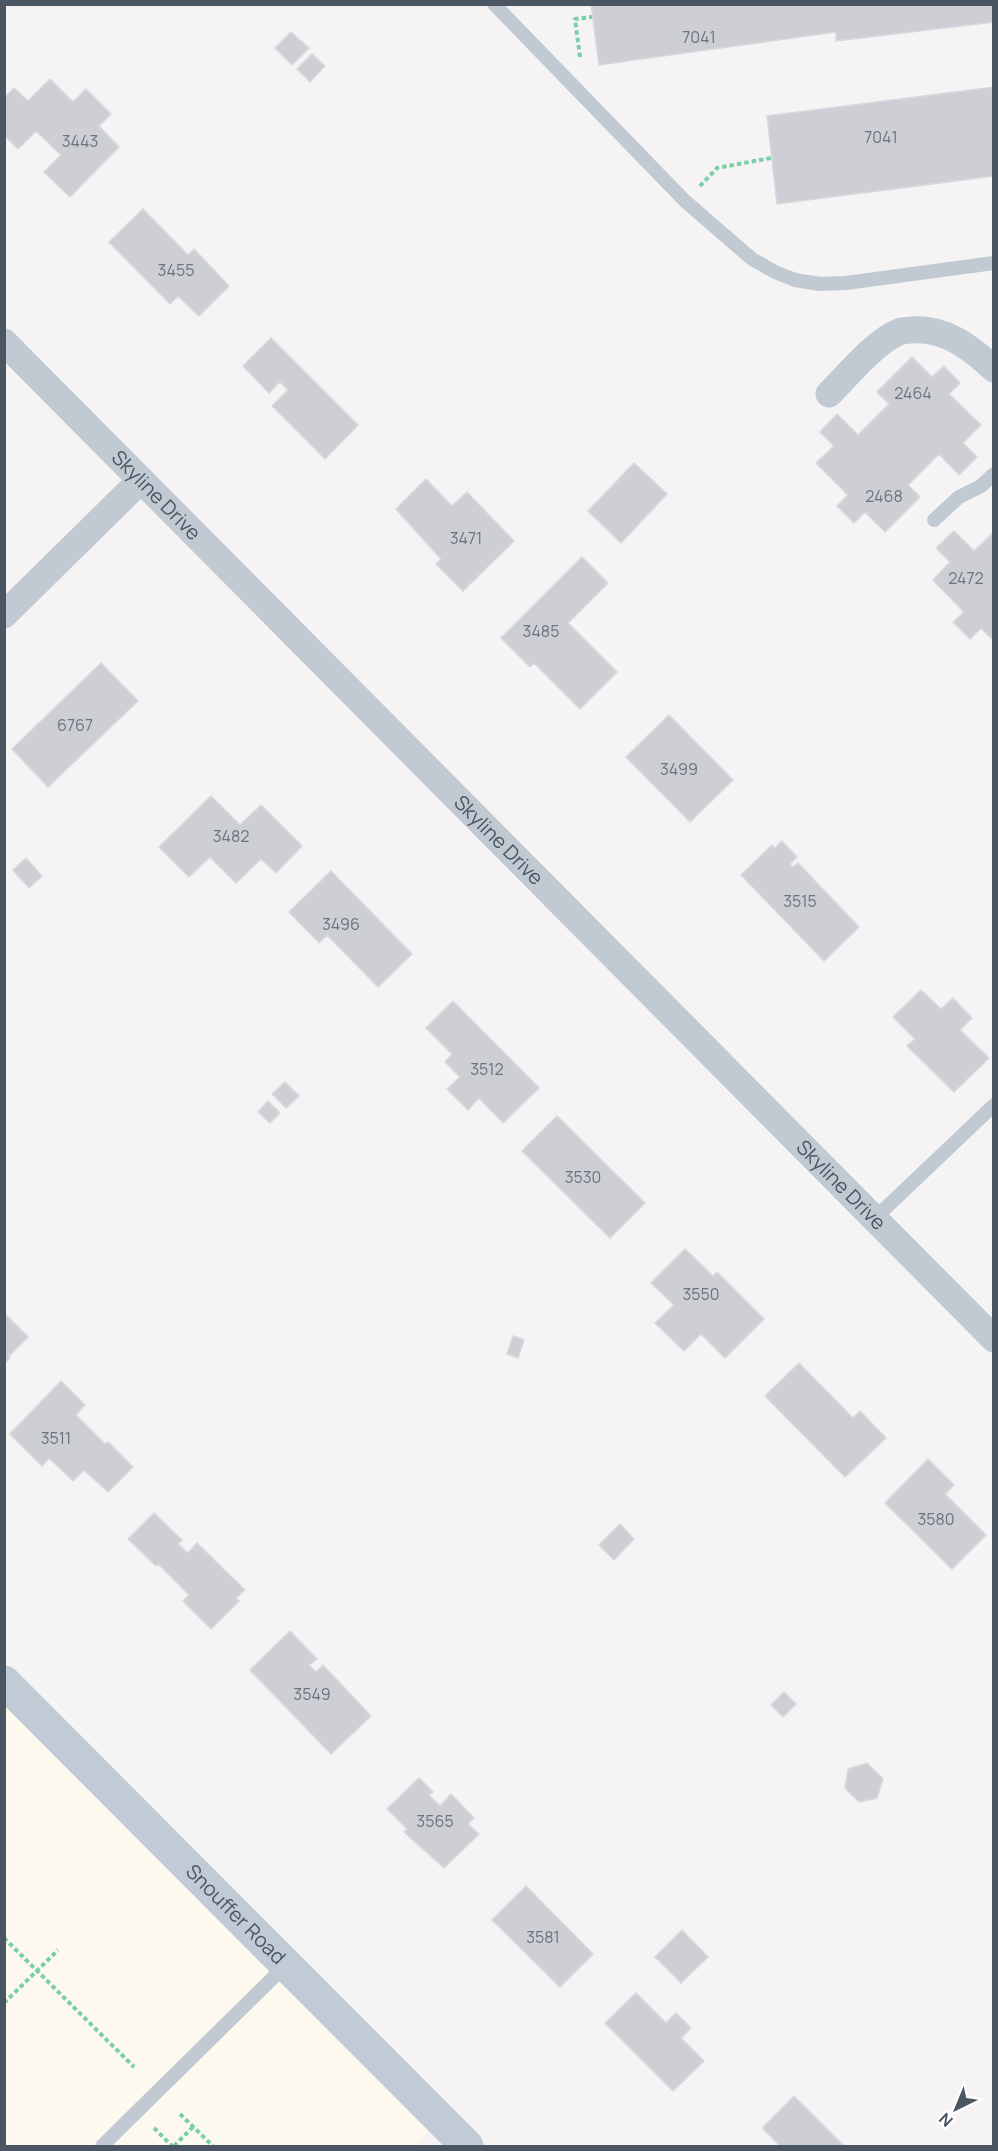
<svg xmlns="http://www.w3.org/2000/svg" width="998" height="2151" font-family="Manrope,sans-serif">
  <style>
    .commercial { fill: #fdf9ef }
    .building { fill: #cdcfd5; stroke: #d7d9de; stroke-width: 1.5 }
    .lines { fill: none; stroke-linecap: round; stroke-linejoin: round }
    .path { stroke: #7ad0a6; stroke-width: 4; stroke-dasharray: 4.5 3; stroke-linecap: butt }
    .lane { stroke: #c1cad2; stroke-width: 14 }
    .street { stroke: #c1cad2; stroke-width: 27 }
    .secondary { stroke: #c1cbd6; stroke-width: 33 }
    .labels { text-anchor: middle; stroke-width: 5; stroke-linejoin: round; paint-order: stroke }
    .number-label { font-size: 16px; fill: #6b747e }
    .street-label { font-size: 20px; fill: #4a5661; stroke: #fff }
  </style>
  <rect width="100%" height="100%" fill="#f5f3f3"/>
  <path class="commercial" d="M 4,1671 L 447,2113 L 413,2146 L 5,2146 Z"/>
  <path class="building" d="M 591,4 L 994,4 L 994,22 L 836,41 L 836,32 L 599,65 Z
    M 291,32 L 309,48 L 292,65 L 275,48 Z
    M 312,54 L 325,66 L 310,82 L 297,69 Z
    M 50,79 L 73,102 L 86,89 L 111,114 L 99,126 L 119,147 L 70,197 L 44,172 L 61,155 L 36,131 L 18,149 L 4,135 L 4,98 L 14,88 L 28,101 Z
    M 994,87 L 994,176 L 777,204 L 767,116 Z
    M 143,209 L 188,255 L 194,249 L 229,286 L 199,316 L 178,296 L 170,304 L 109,242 Z
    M 271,338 L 358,425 L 325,459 L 272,406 L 288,390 L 280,382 L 269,393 L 243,366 Z
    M 912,357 L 932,377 L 944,366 L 960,383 L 949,394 L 981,425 L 963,443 L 977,457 L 959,475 L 939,454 L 908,485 L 920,497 L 885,532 L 865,512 L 854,523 L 837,506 L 848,495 L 816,463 L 834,446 L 820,432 L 837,414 L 858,435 L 889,404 L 877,392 Z
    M 634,463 L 667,494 L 621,543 L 588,511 Z
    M 426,479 L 452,506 L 467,492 L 514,541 L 463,591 L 436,564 L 441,559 L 396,509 Z
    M 954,531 L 974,551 L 994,532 L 994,641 L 981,628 L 970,639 L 953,622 L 964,612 L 933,580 L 950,562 L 936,548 Z
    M 582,557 L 608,583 L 568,623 L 617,672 L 580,709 L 534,663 L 530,667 L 501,638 Z
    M 101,663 L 138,701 L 48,787 L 12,749 Z
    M 669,715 L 733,780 L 690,822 L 626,757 Z
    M 211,796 L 240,825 L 261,805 L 302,846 L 276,873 L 261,859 L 236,883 L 210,857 L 189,877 L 159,847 Z
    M 782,841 L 797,857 L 790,864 L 793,867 L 798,863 L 859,927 L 824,961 L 741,875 L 772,845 L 775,848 Z
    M 26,858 L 42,876 L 29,888 L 13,870 Z
    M 331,871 L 412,954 L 378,987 L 327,935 L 319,943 L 289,912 Z
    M 921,990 L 941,1009 L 953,998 L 972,1018 L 960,1030 L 989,1058 L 954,1092 L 907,1046 L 915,1039 L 893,1017 Z
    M 453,1001 L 539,1088 L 503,1123 L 479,1098 L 468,1110 L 447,1089 L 460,1077 L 445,1062 L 452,1054 L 426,1028 Z
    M 285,1082 L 299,1096 L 286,1108 L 272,1094 Z
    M 268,1101 L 280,1113 L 270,1123 L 258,1112 Z
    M 557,1116 L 645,1203 L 610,1238 L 522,1151 Z
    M 685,1249 L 713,1276 L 717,1272 L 764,1319 L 725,1358 L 701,1334 L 684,1351 L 655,1323 L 674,1305 L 651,1283 Z
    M 4,1313 L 28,1337 L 9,1356 L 10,1358 L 4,1364 Z
    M 513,1336 L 524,1340 L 518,1358 L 507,1354 Z
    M 799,1363 L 853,1418 L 860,1411 L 886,1438 L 845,1477 L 765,1396 Z
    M 61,1381 L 85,1405 L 76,1415 L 105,1444 L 108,1442 L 133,1467 L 108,1492 L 84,1470 L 73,1481 L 49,1458 L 42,1466 L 10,1434 Z
    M 928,1459 L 954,1485 L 945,1494 L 986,1535 L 952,1569 L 885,1503 Z
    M 154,1513 L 182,1540 L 178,1544 L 188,1553 L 197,1543 L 245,1590 L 236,1598 L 239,1601 L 211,1629 L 183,1601 L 189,1595 L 158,1564 L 156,1566 L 128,1539 Z
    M 620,1524 L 634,1539 L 614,1560 L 599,1545 Z
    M 290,1631 L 317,1659 L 309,1665 L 316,1672 L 323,1665 L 371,1716 L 331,1754 L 250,1670 Z
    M 784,1692 L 796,1704 L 783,1717 L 771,1705 Z
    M 867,1763 L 883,1779 L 877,1798 L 859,1802 L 845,1788 L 848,1769 Z
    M 419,1778 L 433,1792 L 429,1795 L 440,1806 L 451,1794 L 474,1818 L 468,1824 L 479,1834 L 444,1868 L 404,1832 L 407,1829 L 387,1809 Z
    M 526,1886 L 593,1954 L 560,1987 L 492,1920 Z
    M 682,1930 L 708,1957 L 681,1983 L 655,1957 Z
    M 636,1993 L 666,2023 L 676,2013 L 691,2028 L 681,2038 L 704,2061 L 673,2091 L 605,2023 Z
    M 794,2096 L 844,2146 L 780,2146 L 762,2128 Z"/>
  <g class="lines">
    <path class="path" d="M 580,57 L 575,19 L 592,17
      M 700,186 L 717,168 L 771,158
      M 4,1938 L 134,2067
      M 4,2003 L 58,1950
      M 180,2114 L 213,2146
      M 154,2128 L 172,2146
      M 174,2146 L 193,2127"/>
    <path class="lane" d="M 494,4 L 685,201 L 752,259 L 775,272 L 795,280 L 820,284 L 846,283 L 994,263
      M 934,520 L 959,497 L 981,486 L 994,474
      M 874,1219 L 994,1105
      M 102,2146 L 286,1965"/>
    <g class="street">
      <path id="s1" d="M 4,342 L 994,1339"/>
      <path d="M 829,394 C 846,377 877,340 899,332 C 902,330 908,331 912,330 C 946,328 970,347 994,369"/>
      <path d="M 4,615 L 141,480"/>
    </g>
    <path class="secondary" id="s2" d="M 4,1682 L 467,2146"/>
  </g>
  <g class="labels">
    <g class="number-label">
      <text x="699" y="43">7041</text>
      <text x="881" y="143">7041</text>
      <text x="80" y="147">3443</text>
      <text x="176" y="276">3455</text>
      <text x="913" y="399">2464</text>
      <text x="884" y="502">2468</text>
      <text x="466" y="544">3471</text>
      <text x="966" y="584">2472</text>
      <text x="541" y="637">3485</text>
      <text x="75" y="731">6767</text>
      <text x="679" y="775">3499</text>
      <text x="231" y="842">3482</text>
      <text x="800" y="907">3515</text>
      <text x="341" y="930">3496</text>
      <text x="487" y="1075">3512</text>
      <text x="583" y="1183">3530</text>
      <text x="701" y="1300">3550</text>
      <text x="56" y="1444">3511</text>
      <text x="936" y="1525">3580</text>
      <text x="312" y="1700">3549</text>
      <text x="435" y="1827">3565</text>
      <text x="543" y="1943">3581</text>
    </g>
    <g class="street-label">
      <text dy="7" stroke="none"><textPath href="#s1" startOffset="216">Skyline Drive</textPath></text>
      <text dy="7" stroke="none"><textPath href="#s1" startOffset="702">Skyline Drive</textPath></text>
      <text dy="7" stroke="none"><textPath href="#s1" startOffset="1188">Skyline Drive</textPath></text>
      <text dy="7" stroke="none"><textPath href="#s2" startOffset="328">Snouffer Road</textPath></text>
    </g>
  </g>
  <rect width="998" height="2151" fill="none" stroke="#4a5661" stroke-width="12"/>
  <g transform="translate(956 2109) rotate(223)" stroke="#ffffff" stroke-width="4.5" paint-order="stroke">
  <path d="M0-4.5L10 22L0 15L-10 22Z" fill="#4a5661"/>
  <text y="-9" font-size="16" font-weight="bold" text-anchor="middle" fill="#4a5661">N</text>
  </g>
</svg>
